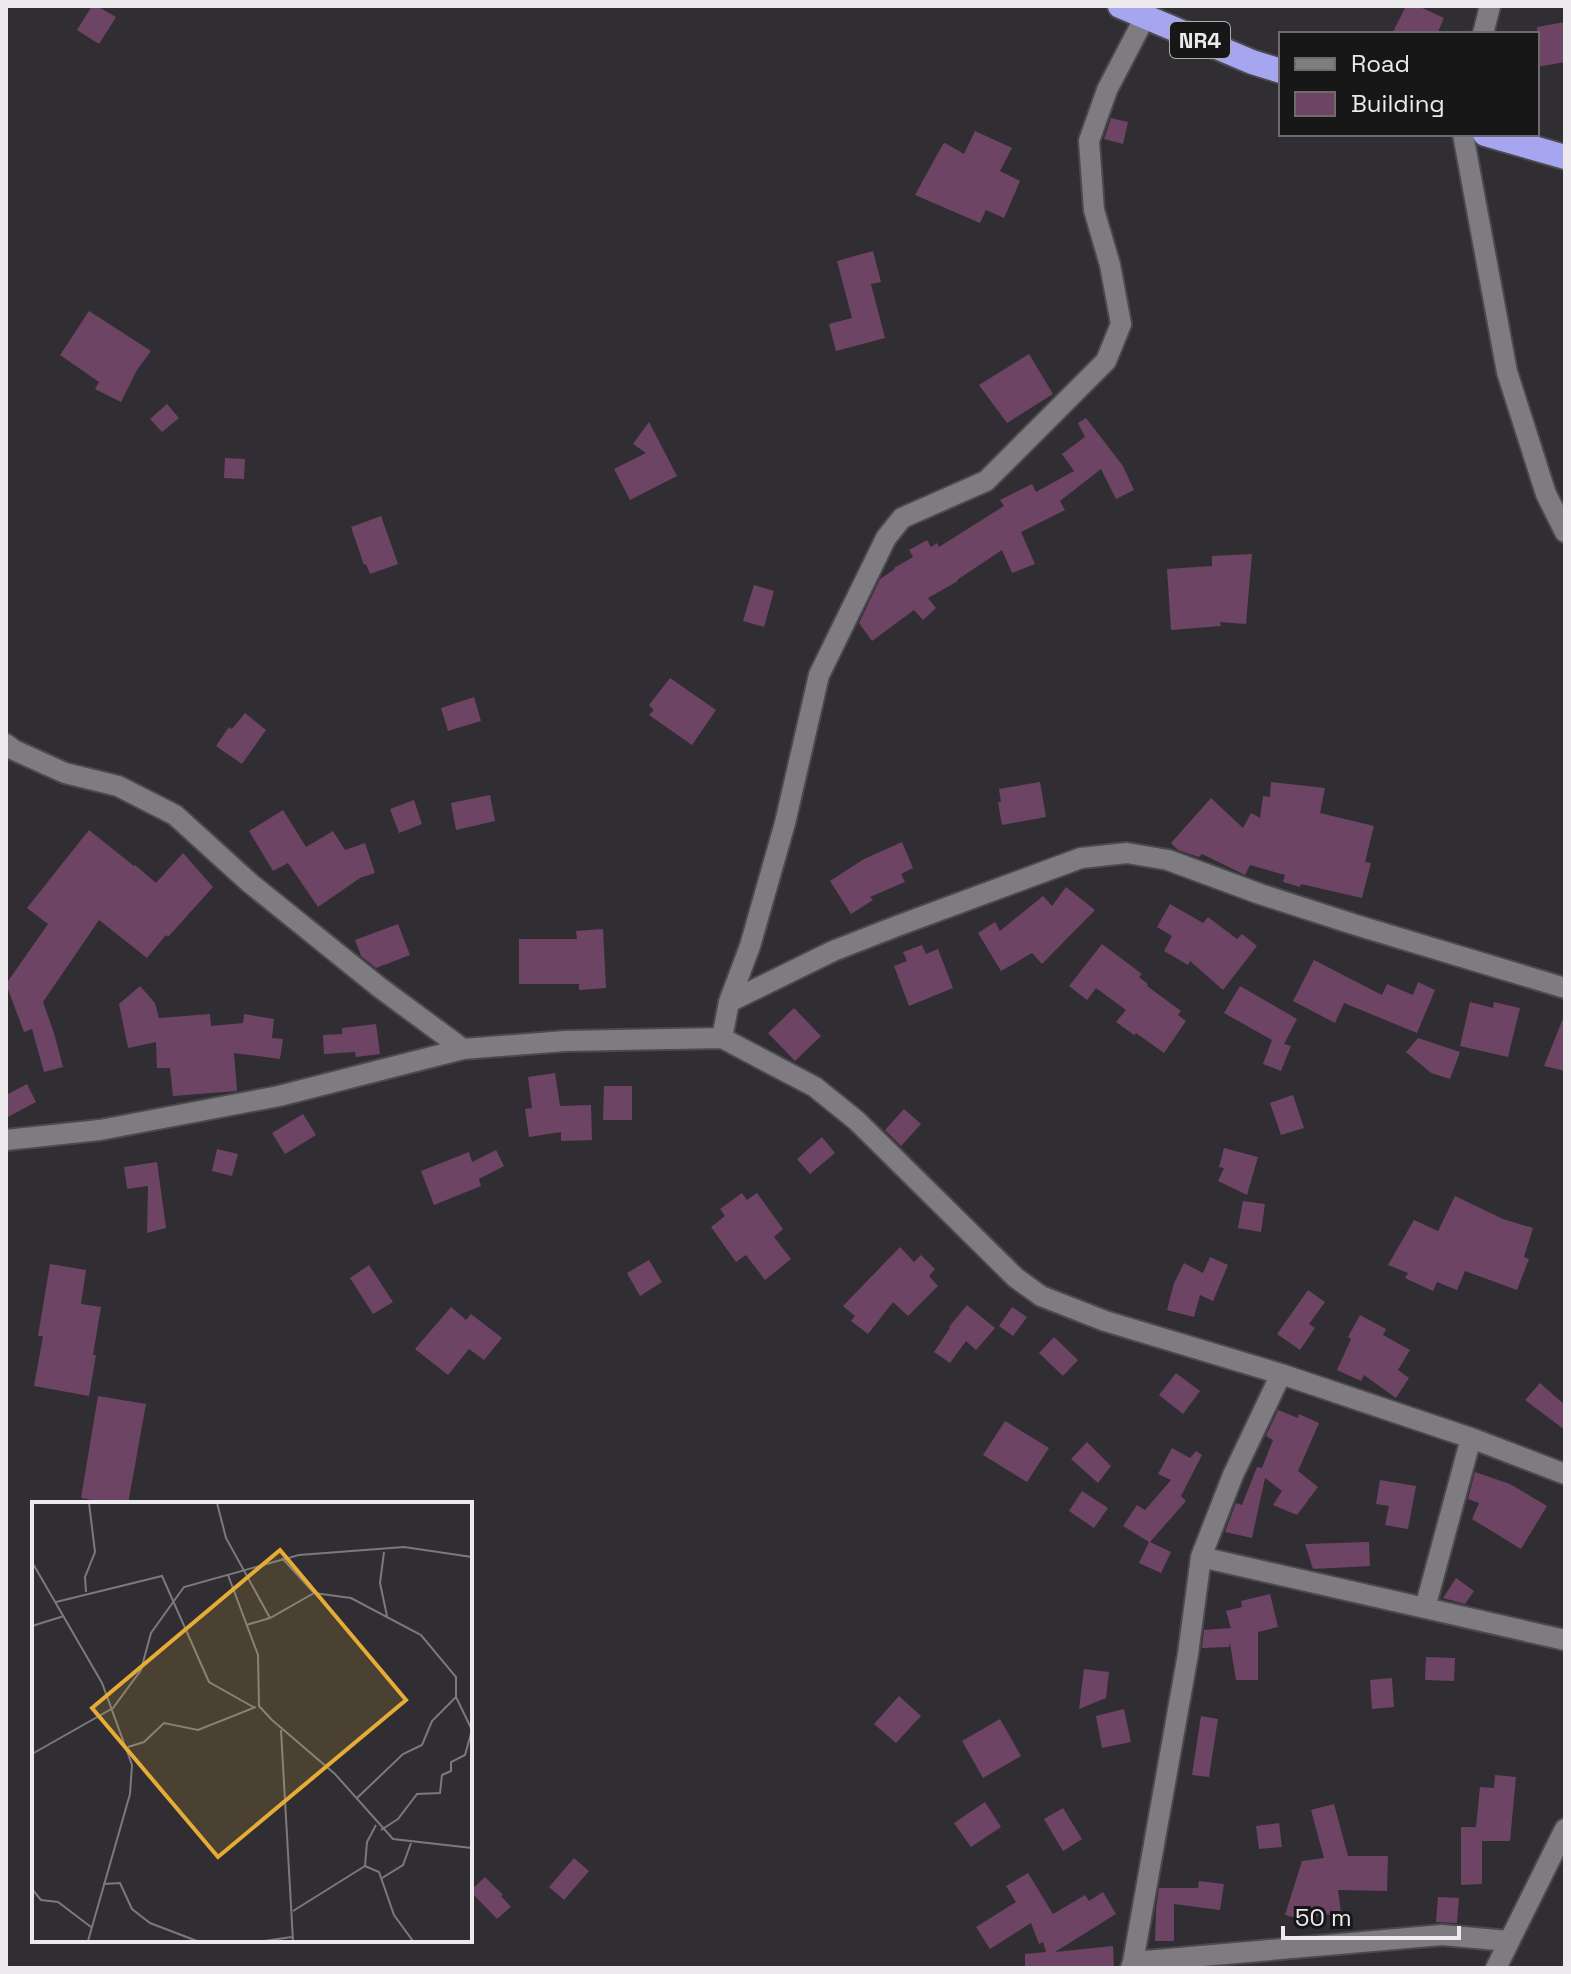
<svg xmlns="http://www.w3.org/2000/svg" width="1571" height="1974" font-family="'Space Grotesk',sans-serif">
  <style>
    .building { fill: #6d4464 }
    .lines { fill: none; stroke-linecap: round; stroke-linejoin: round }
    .street-casing { stroke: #4b494d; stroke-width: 24 }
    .highway-casing { stroke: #4b494d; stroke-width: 28 }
    .street { stroke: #7e7c80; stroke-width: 20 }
    .highway { stroke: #a6a6f0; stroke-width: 24 }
    .labels { text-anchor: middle; stroke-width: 8; stroke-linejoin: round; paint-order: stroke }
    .shield { fill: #181718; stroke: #acabad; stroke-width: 2 }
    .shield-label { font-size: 22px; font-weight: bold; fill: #eceaed }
    .inset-road { fill: none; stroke: #7b797d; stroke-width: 2 }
    .view { fill: #e6ac36; fill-opacity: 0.15; stroke: #e6ac36; stroke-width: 4 }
    .inset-edge { fill: none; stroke: #eceaed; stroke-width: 4 }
  </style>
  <rect width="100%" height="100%" fill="#302e32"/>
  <path class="building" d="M 92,6 L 97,6 L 116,17 L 99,44 L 77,30 Z
    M 1406,6 L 1418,6 L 1444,18 L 1437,34 L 1392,34 Z
    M 1565,22 L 1565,62 L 1537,67 L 1537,27 Z
    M 1111,118 L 1128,122 L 1123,144 L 1104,139 Z
    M 975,131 L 1012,148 L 1000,171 L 1020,181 L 1004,218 L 986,210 L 980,223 L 915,195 L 943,144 L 945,143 L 964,154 Z
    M 873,251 L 881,282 L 871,284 L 885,338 L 836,351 L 829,324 L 852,318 L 837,261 Z
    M 89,311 L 151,351 L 137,370 L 121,402 L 95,389 L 99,382 L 60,355 Z
    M 1029,354 L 1053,394 L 1007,423 L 979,385 Z
    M 167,404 L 179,418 L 162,432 L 150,419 Z
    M 1086,418 L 1123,466 L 1134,490 L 1116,499 L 1101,469 L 1060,501 L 1065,510 L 1021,532 L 1035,564 L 1012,573 L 1002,550 L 957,580 L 958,581 L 928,598 L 936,608 L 923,620 L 914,610 L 872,641 L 859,623 L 880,579 L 895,569 L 894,568 L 913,557 L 909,550 L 927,540 L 931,547 L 937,543 L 939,547 L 1004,506 L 1000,500 L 1032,484 L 1036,492 L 1074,471 L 1062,454 L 1085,437 L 1078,423 Z
    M 649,422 L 677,476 L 630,500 L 614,469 L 646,453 L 633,444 Z
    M 225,458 L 245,459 L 244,479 L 224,478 Z
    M 381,516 L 398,564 L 370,574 L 366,564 L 364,565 L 351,527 Z
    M 1252,554 L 1246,624 L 1220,622 L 1221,626 L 1171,630 L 1167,569 L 1212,566 L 1212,556 Z
    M 754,585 L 774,591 L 764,627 L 743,621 Z
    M 670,678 L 716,710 L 692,745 L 649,715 L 654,710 L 649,705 Z
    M 474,697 L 481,721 L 448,731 L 441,708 Z
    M 245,713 L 266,730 L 242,764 L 216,746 L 229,727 L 232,729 Z
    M 1040,782 L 1046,817 L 1002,825 L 998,802 L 1001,802 L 999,789 Z
    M 1271,782 L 1325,788 L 1320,813 L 1374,826 L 1365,862 L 1371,863 L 1362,898 L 1301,884 L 1300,887 L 1283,882 L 1285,875 L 1250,865 L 1245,875 L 1202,854 L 1199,857 L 1178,850 L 1171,843 L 1211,798 L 1243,828 L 1251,813 L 1260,818 L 1263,796 L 1270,797 Z
    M 490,795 L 495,821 L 456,830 L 451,803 Z
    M 414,800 L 422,824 L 399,833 L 390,809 Z
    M 283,810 L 306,847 L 333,831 L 345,850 L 365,843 L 375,873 L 360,878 L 318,907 L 288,863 L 273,871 L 249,831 Z
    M 89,830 L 134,866 L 135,865 L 156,883 L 183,853 L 213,887 L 168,937 L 166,935 L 147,958 L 99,920 L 43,1002 L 54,1033 L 63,1067 L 44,1072 L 32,1029 L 24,1032 L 6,984 L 48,924 L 27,908 Z
    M 902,842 L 913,868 L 901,874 L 905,882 L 870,897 L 873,900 L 851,914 L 830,881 L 864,859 Z
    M 1066,887 L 1095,910 L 1042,964 L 1032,953 L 1001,971 L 978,933 L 995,922 L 1000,931 L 1043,896 L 1052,906 Z
    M 1170,904 L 1203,923 L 1208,917 L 1237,939 L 1242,934 L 1257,946 L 1223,990 L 1190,961 L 1188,965 L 1164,951 L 1172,936 L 1157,927 Z
    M 398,924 L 410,955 L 376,968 L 361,956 L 355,940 Z
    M 603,929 L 606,988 L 579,990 L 579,984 L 519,984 L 519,939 L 577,939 L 576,931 Z
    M 1102,944 L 1142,974 L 1139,977 L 1148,984 L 1147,986 L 1181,1011 L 1178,1015 L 1186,1021 L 1164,1053 L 1136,1033 L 1134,1035 L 1116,1022 L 1126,1010 L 1096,988 L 1087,1000 L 1069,986 Z
    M 922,945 L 926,954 L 938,949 L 953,988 L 909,1006 L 894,966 L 907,961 L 903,952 Z
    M 1314,960 L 1382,995 L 1387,984 L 1413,995 L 1418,982 L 1435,990 L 1417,1033 L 1344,1003 L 1335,1023 L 1293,1001 Z
    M 140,986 L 155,1003 L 159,1018 L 210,1014 L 211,1026 L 243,1023 L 244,1014 L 274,1019 L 272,1038 L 283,1039 L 280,1059 L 234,1053 L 237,1091 L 173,1096 L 170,1068 L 157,1068 L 156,1042 L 128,1048 L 119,1004 Z
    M 1240,986 L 1297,1019 L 1284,1044 L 1291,1046 L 1281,1071 L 1263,1064 L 1272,1040 L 1224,1013 Z
    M 1470,1002 L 1493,1008 L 1494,1002 L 1520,1008 L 1508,1057 L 1460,1046 Z
    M 794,1008 L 821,1036 L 795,1061 L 768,1033 Z
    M 1564,1016 L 1565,1016 L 1565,1071 L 1544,1066 Z
    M 376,1024 L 380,1054 L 356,1057 L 355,1052 L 324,1054 L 323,1035 L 342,1034 L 342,1028 Z
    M 1418,1038 L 1460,1052 L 1450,1079 L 1431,1073 L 1406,1052 Z
    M 555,1073 L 560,1106 L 591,1105 L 592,1140 L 561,1141 L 561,1132 L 529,1137 L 525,1109 L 532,1108 L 528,1077 Z
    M 27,1084 L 36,1102 L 6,1118 L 6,1095 Z
    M 604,1086 L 632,1086 L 632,1120 L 603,1120 Z
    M 1293,1095 L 1304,1128 L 1281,1135 L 1270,1103 Z
    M 904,1109 L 921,1124 L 901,1146 L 885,1130 Z
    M 303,1114 L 316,1135 L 285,1154 L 272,1133 Z
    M 822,1137 L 835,1153 L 810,1174 L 797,1159 Z
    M 1224,1148 L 1258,1157 L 1247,1195 L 1218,1181 L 1224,1168 L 1219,1167 Z
    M 217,1149 L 238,1154 L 232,1176 L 212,1171 Z
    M 496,1150 L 504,1166 L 479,1179 L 481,1186 L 434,1205 L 421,1171 L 469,1152 L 472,1162 Z
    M 157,1162 L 166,1228 L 147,1233 L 148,1186 L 127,1189 L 124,1167 Z
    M 742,1193 L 747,1200 L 757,1193 L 783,1229 L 774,1237 L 791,1259 L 765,1280 L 746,1255 L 736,1262 L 711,1227 L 725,1216 L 720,1209 Z
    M 1455,1196 L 1503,1219 L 1533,1228 L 1524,1257 L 1529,1259 L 1517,1290 L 1465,1271 L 1457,1290 L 1437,1282 L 1433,1291 L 1405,1278 L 1408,1273 L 1388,1265 L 1414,1220 L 1438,1231 Z
    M 1243,1201 L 1265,1204 L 1261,1232 L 1238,1228 Z
    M 900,1247 L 914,1262 L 921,1255 L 935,1269 L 929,1276 L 938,1286 L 908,1316 L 893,1302 L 868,1334 L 851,1321 L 855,1316 L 843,1306 Z
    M 1210,1257 L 1228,1265 L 1213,1301 L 1200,1295 L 1194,1317 L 1167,1310 L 1174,1283 L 1184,1263 L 1203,1273 Z
    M 649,1260 L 662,1282 L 640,1296 L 627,1273 Z
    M 50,1264 L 86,1270 L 81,1304 L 101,1307 L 93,1355 L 96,1355 L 89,1396 L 34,1386 L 43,1336 L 38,1336 Z
    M 369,1265 L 393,1302 L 373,1314 L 350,1278 Z
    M 1308,1290 L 1325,1302 L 1309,1324 L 1315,1328 L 1300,1350 L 1277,1334 Z
    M 967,1305 L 995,1328 L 976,1350 L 966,1341 L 950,1363 L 934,1352 L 950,1328 L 949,1327 Z
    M 451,1307 L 466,1320 L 471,1314 L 502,1338 L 484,1360 L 469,1349 L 448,1375 L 415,1349 Z
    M 1012,1307 L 1027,1317 L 1013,1336 L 999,1326 Z
    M 1360,1315 L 1386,1329 L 1383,1335 L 1410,1350 L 1398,1370 L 1409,1378 L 1396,1398 L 1364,1375 L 1361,1381 L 1337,1370 L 1351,1339 L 1348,1337 Z
    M 1054,1337 L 1078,1360 L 1063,1376 L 1039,1353 Z
    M 1176,1373 L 1200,1391 L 1183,1414 L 1159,1395 Z
    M 1540,1383 L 1565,1405 L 1565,1430 L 1525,1400 Z
    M 98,1396 L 146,1404 L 128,1504 L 114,1504 L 81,1498 Z
    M 1278,1410 L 1298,1418 L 1299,1414 L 1319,1423 L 1298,1471 L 1318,1487 L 1297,1515 L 1273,1505 L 1282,1491 L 1265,1478 L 1252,1538 L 1225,1532 L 1236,1503 L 1242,1505 L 1257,1467 L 1262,1468 L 1273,1440 L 1266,1436 Z
    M 1005,1421 L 1049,1448 L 1027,1482 L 983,1455 Z
    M 1087,1442 L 1111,1466 L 1098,1483 L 1071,1459 Z
    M 1172,1448 L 1190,1458 L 1196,1451 L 1202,1455 L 1181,1496 L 1186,1501 L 1150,1542 L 1171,1552 L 1161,1573 L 1139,1563 L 1149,1542 L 1123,1526 L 1137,1505 L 1145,1510 L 1171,1480 L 1158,1474 Z
    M 1475,1472 L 1510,1484 L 1547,1506 L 1521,1549 L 1472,1519 L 1479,1503 L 1468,1499 Z
    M 1380,1480 L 1416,1486 L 1408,1529 L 1385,1525 L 1389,1506 L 1376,1504 Z
    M 1082,1491 L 1108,1508 L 1094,1528 L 1069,1511 Z
    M 1369,1542 L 1370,1566 L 1313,1569 L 1305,1544 Z
    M 1456,1578 L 1474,1591 L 1465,1604 L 1443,1598 Z
    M 1270,1594 L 1278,1627 L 1258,1632 L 1258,1680 L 1236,1680 L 1230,1643 L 1229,1647 L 1202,1648 L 1204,1630 L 1231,1628 L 1226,1611 L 1242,1607 L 1241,1601 Z
    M 1426,1657 L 1455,1658 L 1454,1681 L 1425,1680 Z
    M 1084,1669 L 1109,1672 L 1106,1698 L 1079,1709 Z
    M 1392,1678 L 1394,1707 L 1372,1709 L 1370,1680 Z
    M 899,1696 L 921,1716 L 896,1743 L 874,1724 Z
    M 1124,1709 L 1131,1742 L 1102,1748 L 1096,1716 Z
    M 1201,1716 L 1218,1719 L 1209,1777 L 1192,1775 Z
    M 1000,1719 L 1021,1756 L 983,1778 L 962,1741 Z
    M 1495,1775 L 1516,1777 L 1510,1841 L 1482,1841 L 1482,1884 L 1461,1885 L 1461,1827 L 1476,1827 L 1480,1787 L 1494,1788 Z
    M 985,1802 L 1001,1827 L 971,1847 L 954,1823 Z
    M 1334,1804 L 1348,1856 L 1388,1856 L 1387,1891 L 1338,1890 L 1341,1913 L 1297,1918 L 1285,1915 L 1302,1861 L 1324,1858 L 1311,1810 Z
    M 1063,1808 L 1082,1839 L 1063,1851 L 1044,1819 Z
    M 1279,1823 L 1282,1847 L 1259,1849 L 1256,1826 Z
    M 574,1858 L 589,1871 L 564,1900 L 549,1887 Z
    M 1028,1873 L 1053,1914 L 1085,1895 L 1089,1901 L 1103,1892 L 1116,1914 L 1055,1952 L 1113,1946 L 1114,1968 L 1025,1968 L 1025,1954 L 1046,1952 L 1043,1942 L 1039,1944 L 1031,1923 L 990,1949 L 976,1927 L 1016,1902 L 1006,1886 Z
    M 485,1877 L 503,1895 L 501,1896 L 511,1907 L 497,1919 L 470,1891 Z
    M 1199,1881 L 1224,1884 L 1220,1910 L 1174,1904 L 1174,1941 L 1155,1941 L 1156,1909 L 1159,1888 L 1198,1888 Z
    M 1438,1897 L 1459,1898 L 1457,1923 L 1436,1922 Z"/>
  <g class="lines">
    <g class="street-casing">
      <path id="street" d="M 1483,34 L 1490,6
        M 1463,134 L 1507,372 L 1546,494 L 1565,532
        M 6,744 L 14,750 L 65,773 L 118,786 L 175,815 L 250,883 L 379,987 L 463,1049
        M 729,1002 L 833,951 L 897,926 L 1081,858 L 1127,853 L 1168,860 L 1260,894 L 1356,925 L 1565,988
        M 722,1038 L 729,1002 L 750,946 L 785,823 L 819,675 L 886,538 L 902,518 L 986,481 L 1106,361 L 1121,324 L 1110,265 L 1094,210 L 1089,141 L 1107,90 L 1145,17
        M 6,1140 L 100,1130 L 279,1096 L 463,1049 L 565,1041 L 722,1038 L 815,1087 L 857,1121 L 1016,1278 L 1041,1296 L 1105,1321 L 1281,1374 L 1471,1438 L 1565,1474
        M 1201,1557 L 1565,1640
        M 1425,1608 L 1471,1438
        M 1133,1962 L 1188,1654 L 1201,1557 L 1233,1475 L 1281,1374
        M 1131,1968 L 1133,1962 L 1442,1935 L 1508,1941
        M 1496,1968 L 1565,1829"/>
    </g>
    <g class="highway-casing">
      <path id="highway" d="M 1120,6 L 1252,62 L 1281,71
        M 1485,134 L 1565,157"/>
    </g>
    <use href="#street" class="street"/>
    <use href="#highway" class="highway"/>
  </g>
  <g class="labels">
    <rect class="shield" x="1170" y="22" width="60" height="36" rx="6"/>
    <g class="shield-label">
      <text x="1200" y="48">NR4</text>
    </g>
  </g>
  <g transform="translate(32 1502)">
    <rect width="440" height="440" fill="#302e32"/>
    <path class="inset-road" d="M 185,1 L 194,36 L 238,116M 352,50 L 348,81 L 355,114M 250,56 L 282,91 L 319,96 L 389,133 L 424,175 L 424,195 L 440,228 L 433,253 L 419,260 L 419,269 L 410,273 L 408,291 L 385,292 L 366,317 L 349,328M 0,60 L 70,181 L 100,263 L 98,292 L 56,439M 196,73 L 226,153 L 227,204 L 240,218 L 303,272 L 361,337 L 440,346M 54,90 L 53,75 L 63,50 L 57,1M 24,100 L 130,74 L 177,180 L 223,206M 214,123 L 238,116 L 282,91M 0,124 L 32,114M 249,228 L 261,439M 96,245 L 112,240 L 132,221 L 166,228 L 224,205M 0,252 L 81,206 L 109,168 L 119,131 L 152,85 L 267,53 L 372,45 L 440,55M 324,297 L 371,252 L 390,243 L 400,219 L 424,195M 333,364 L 347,370 L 362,413 L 381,439M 350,376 L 371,363 L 379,341M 71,382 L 88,381 L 100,407 L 118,421 L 165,439M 0,387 L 9,398 L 26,400 L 59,425M 261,409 L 333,364 L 335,340 L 344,323M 232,439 L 260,435"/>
    <path class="view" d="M 248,48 L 374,198 L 186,355 L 60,206 Z"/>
    <rect width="440" height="440" class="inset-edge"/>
  </g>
  <rect width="1571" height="1974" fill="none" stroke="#eceaed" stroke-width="16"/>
  <rect x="1279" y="32" width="260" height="104" fill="#181718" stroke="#6d6b6d" stroke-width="2"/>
  <rect x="1295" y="58" width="40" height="12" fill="#7e7c80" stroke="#6d6b6d" stroke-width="2"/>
  <text x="1351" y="72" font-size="24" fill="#eceaed">Road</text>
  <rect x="1295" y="92" width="40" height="24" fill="#6d4464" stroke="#6d6b6d" stroke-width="2"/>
  <text x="1351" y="112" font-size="24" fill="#eceaed">Building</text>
  <path d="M1283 1926v12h176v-12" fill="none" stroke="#eceaed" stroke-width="4"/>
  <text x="1295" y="1926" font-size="24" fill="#eceaed" stroke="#181718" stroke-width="6" paint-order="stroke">50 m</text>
</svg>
